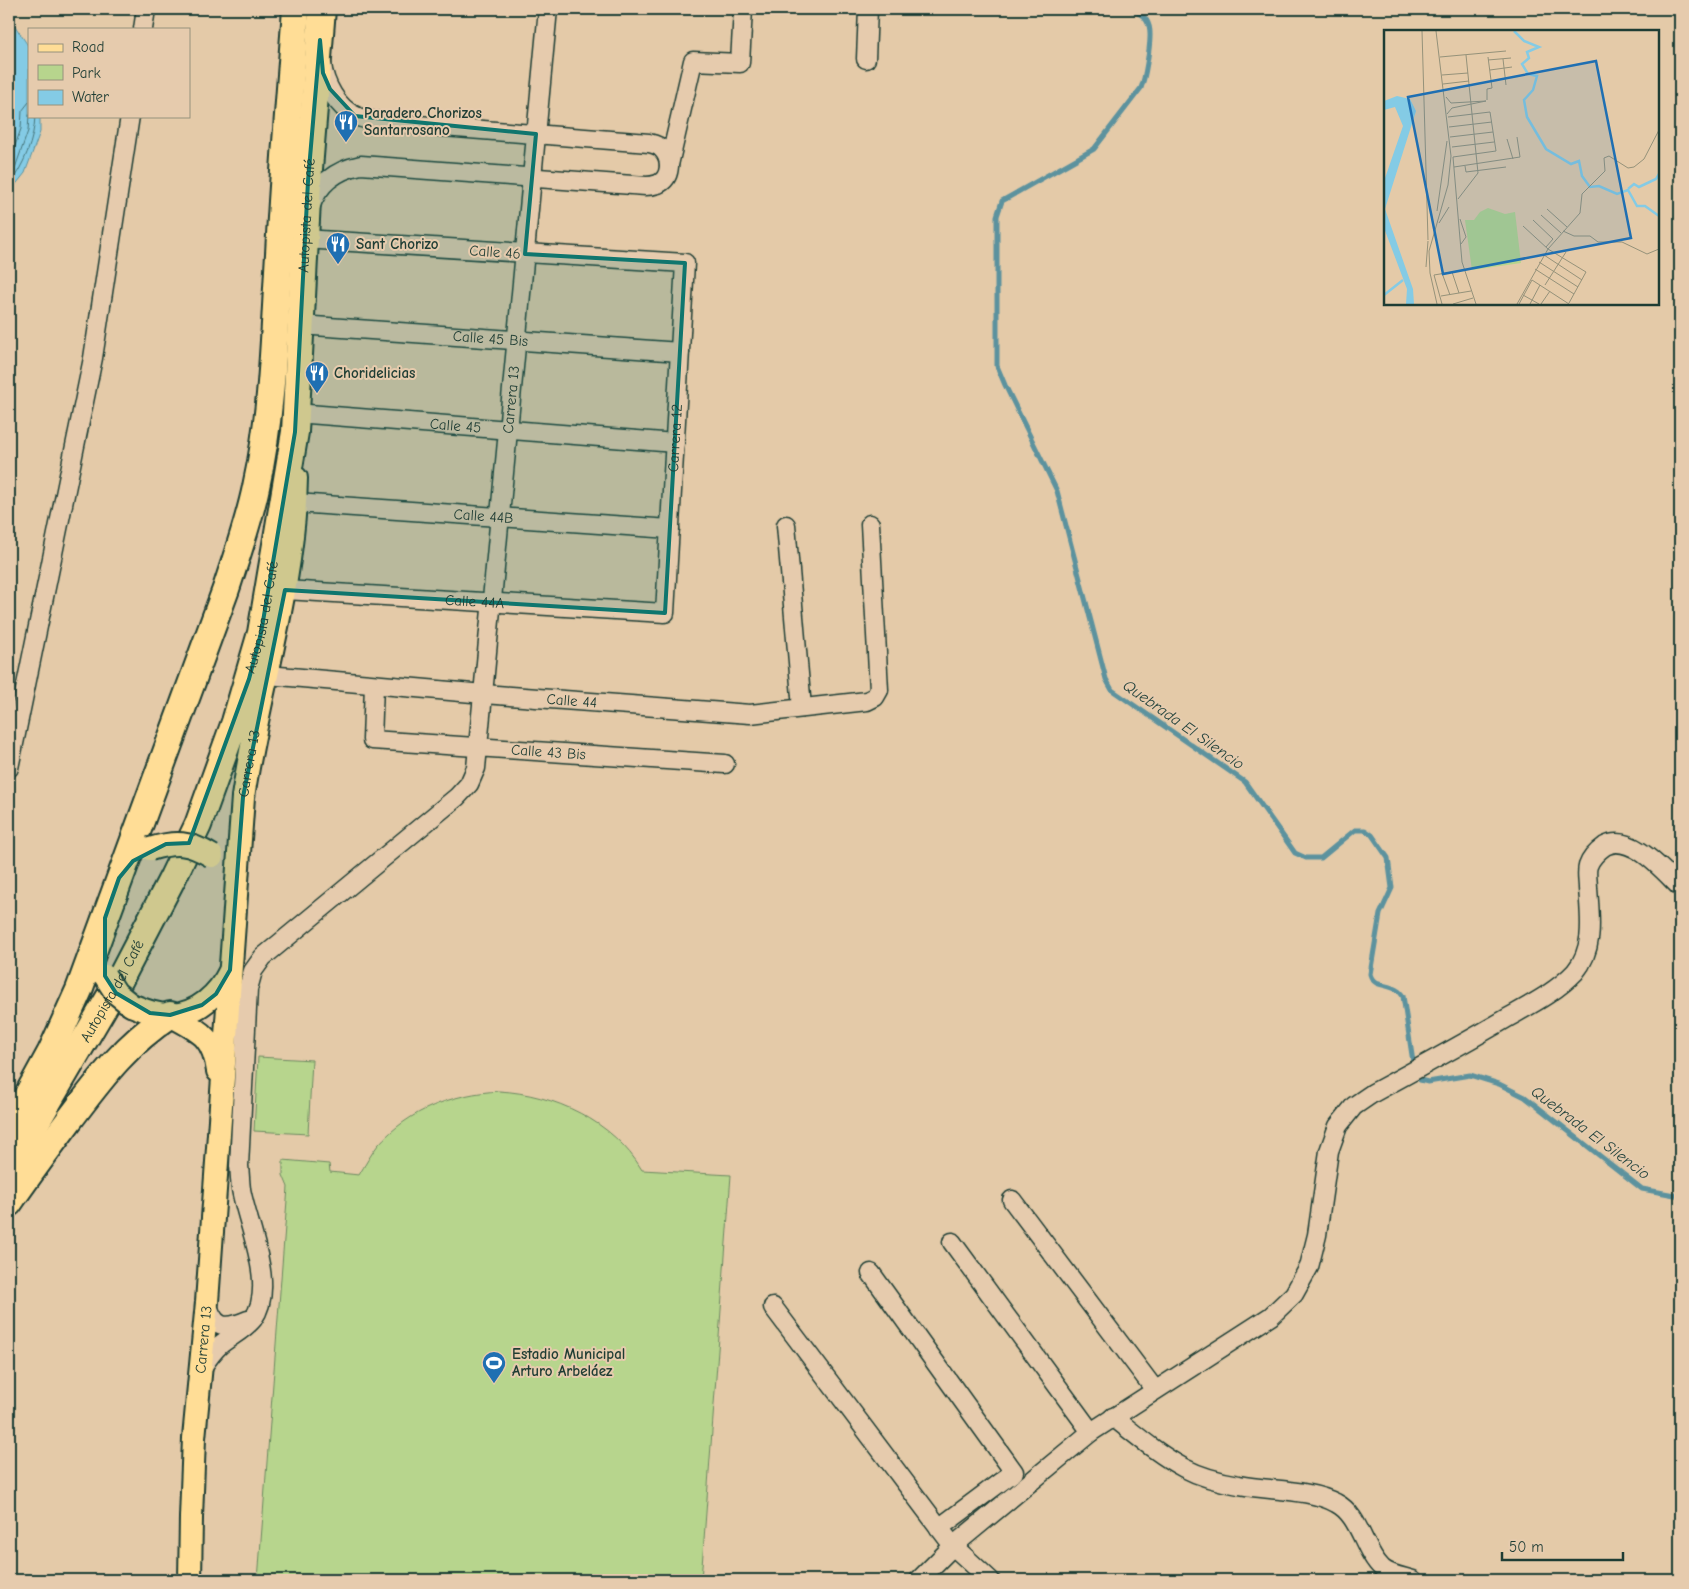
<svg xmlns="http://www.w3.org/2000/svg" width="1689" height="1589" font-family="'Comic Neue',sans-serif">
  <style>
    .green { fill: #b7d58d; stroke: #6b8960 }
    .water { fill: #84cbe5; stroke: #5c929e }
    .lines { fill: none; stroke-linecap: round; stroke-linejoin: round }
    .shore { stroke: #47767b; stroke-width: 1 }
    .stream { stroke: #5c929e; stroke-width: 5 }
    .minor-casing { stroke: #1f3d34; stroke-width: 21 }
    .major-casing { stroke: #1f3d34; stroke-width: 26 }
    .highway-casing { stroke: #1f3d34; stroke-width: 30 }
    .minor { stroke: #e6cbad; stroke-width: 18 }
    .major { stroke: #ffdd96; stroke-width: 22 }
    .highway { stroke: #ffdd96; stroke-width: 26 }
    .major-bridge-casing { stroke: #1f3d34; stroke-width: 26; stroke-linecap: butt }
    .major-bridge { stroke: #ffdd96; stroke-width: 22 }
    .marked { fill: #0f766e; fill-opacity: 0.2; stroke: #0f766e; stroke-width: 4; stroke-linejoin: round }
    .labels { text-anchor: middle; stroke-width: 4; stroke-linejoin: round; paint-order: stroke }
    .poi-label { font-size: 15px; font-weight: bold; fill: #1f3d34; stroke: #e6cbad; text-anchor: start }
    .street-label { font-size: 15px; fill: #1f3d34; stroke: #e6cbad }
    .water-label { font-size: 16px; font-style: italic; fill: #24443d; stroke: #e6cbad }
    .inset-river { fill: none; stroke: #84cbe5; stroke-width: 2.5 }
    .inset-road { fill: none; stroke: #95927a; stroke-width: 1 }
    .view { fill: #1f6fb2; fill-opacity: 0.15; stroke: #1f6fb2; stroke-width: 2.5 }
    .inset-edge { fill: none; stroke: #1f3d34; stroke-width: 2.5 }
  </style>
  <rect width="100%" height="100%" fill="#e4caa8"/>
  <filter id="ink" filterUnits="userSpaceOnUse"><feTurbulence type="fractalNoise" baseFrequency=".02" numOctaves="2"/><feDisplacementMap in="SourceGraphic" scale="10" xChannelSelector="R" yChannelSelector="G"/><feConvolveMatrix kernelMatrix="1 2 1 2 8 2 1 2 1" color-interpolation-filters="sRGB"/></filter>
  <g filter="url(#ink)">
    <path class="green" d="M 258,1057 L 312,1060 L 308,1134 L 254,1131 Z
      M 499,1091 C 554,1094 613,1121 642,1170 L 731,1175 L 701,1580 L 258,1580 L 288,1187 L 283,1175 L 283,1160 L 329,1164 L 330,1172 L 359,1175 C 365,1165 371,1154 378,1145 C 410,1109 453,1094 499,1091 Z"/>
    <path class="water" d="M 9,17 L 29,47 L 29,116 L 40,116 L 40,132 L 25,173 L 9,193 Z"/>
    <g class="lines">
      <path class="shore" d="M 9,162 L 21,129 L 22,111 L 29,102
        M 9,175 L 15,168 L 28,131 L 29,115
        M 9,185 C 24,165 34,141 35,116"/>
      <path class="stream" d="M 1130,9 C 1155,17 1151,35 1148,57 C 1146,68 1145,78 1141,88 L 1094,149 L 1002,201 L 997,216 L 997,366 L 1005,385 L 1057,491 L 1106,679 L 1112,690 L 1245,782 L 1295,853 L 1306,858 L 1321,858 L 1355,830 L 1365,830 L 1372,835 L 1388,858 L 1392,888 L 1380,914 L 1370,974 C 1374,988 1386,983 1397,990 C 1400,991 1401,994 1403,996 L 1415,1075 L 1420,1080 L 1428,1082 L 1470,1075 L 1499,1084 L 1525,1097 L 1642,1189 L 1680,1196"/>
      <g class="minor-casing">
        <g id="minor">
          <path d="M 143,29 L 146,9"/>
          <path d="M 866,59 L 868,9"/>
          <path d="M 669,165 L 693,61 L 740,63 L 743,9"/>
          <path d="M 310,208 C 318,183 336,170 361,165 L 646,186 C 650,186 655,185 658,184 C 671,178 672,160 663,150 C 660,146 654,144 649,143 L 392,123 C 380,121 367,121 356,116 C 337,108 324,83 322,64"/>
          <path id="s1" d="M 300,325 L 680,352"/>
          <path id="s2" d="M 296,413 L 675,443"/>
          <path id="s3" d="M 296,503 L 670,529"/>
          <path d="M 786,525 L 802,708"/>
          <path id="s4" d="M 285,590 L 665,613 L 685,263 L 304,239"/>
          <path id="s5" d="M 268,675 L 484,694 L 750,714 L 867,701 L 875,697 L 879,690 L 870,524"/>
          <path id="s6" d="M 374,685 L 372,740 L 725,764"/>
          <path d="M 9,768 L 93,358 L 130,116"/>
          <path d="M 1012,1200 L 1155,1390"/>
          <path d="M 952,1242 L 1091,1432"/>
          <path d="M 871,1273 L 1014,1472 L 939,1528"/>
          <path d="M 207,1302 C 214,1329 225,1330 248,1320"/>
          <path d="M 773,1307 L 953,1546 L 990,1580"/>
          <path id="s7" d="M 201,1369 C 207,1360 212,1352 220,1345 C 231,1336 244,1330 253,1319 C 277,1286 247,1225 241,1189 C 240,1182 240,1174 239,1166 L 248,989 L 253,971 L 263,957 L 457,797 L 469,784 L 476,768 L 548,9"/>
          <path d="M 1113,1417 C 1136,1435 1159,1455 1184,1468 C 1201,1477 1221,1482 1239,1485 C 1269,1491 1310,1489 1336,1503 C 1360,1515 1363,1550 1382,1568 C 1389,1575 1404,1577 1413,1580"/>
          <path d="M 919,1580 L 953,1546 L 1091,1432 L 1271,1316 L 1294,1294 L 1309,1267 L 1317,1235 L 1329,1151 L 1338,1126 L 1354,1106 L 1373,1093 C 1419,1068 1465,1043 1509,1017 C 1532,1004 1557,991 1575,972 C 1595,948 1590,918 1588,888 C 1588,882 1586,872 1588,866 C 1591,857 1598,851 1605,846 C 1631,832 1664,872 1680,887"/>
        </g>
      </g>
      <g class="major-casing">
        <g id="major">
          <path d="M 131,1005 C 144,1010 156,1015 170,1015 C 197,1015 219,994 230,971"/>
          <path d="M 170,1015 C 200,1032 213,1035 218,1071"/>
          <path id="s8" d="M 190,1580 L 191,1518 L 194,1438 L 207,1302 L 243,797 C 259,690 294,587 296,478"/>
        </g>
      </g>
      <g class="highway-casing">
        <g id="highway">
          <path d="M 9,1129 L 51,1052 L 79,990 L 226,589 C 237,555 249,521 256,487 C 273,411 274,331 279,254 C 283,172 290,91 296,9"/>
          <path id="s9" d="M 9,1173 L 34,1126 L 119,981 L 173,877 L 198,825 L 235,722 L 261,633 L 295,432 L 308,181 L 322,9"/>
          <path d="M 9,1203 C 29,1174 49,1147 70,1119 C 102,1077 125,1045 170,1015"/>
        </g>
      </g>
      <use href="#minor" class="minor"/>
      <use href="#major" class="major"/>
      <use href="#highway" class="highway"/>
      <g class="major-bridge-casing">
        <path id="major-bridge" d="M 150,849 C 176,841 189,842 212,856
          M 105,976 L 116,993 L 131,1005"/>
      </g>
      <use href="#major-bridge" class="major-bridge"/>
    </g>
  </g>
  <path class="marked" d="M 320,40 L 323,73 L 330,89 L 355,116 L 536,134 L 525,254 L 685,263 L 665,613 L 285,590 L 243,797 L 230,970 L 216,994 L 202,1005 L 170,1015 L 150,1013 L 116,993 L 105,976 L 105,918 L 119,878 L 133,861 L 166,844 L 189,843 L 249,679 L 261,633 L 295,432 L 308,181 Z"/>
  <defs>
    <g id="restaurant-pin" transform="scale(1.25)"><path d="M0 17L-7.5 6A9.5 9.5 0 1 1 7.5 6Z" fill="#1f6fb2" stroke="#e6cbad"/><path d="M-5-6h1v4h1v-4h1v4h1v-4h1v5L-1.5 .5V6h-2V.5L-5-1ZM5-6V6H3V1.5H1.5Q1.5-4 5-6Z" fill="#fff"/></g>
    <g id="stadium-pin" transform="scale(1.25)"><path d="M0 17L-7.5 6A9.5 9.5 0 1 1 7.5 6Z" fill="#1f6fb2" stroke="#e6cbad"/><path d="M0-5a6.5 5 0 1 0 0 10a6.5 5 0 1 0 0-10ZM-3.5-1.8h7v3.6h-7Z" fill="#fff"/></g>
  </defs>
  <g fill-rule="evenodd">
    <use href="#restaurant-pin" x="346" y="122"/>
    <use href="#restaurant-pin" x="338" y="244"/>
    <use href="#restaurant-pin" x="317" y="373"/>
    <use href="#stadium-pin" x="494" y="1363"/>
  </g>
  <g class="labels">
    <g class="poi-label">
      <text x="364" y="118">Paradero Chorizos<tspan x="364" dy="17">Santarrosano</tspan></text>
      <text x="356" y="249">Sant Chorizo</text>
      <text x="334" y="378">Choridelicias</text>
      <text x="512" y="1359">Estadio Municipal<tspan x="512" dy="17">Arturo Arbeláez</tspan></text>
    </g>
    <g class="street-label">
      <text dy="5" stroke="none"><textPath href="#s9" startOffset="1019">Autopista del Café</textPath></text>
      <text transform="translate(495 252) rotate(4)" y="5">Calle 46</text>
      <text dy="5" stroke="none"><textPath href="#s1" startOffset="191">Calle 45 Bis</textPath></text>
      <text dy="5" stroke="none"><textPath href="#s7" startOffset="1100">Carrera 13</textPath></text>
      <text dy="5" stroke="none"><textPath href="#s2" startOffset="160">Calle 45</textPath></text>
      <text dy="5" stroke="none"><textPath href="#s4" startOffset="556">Carrera 12</textPath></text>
      <text dy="5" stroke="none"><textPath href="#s3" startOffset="188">Calle 44B</textPath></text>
      <text dy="5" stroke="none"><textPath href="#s4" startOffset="190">Calle 44A</textPath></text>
      <text dy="5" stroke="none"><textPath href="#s9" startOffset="614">Autopista del Café</textPath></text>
      <text dy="5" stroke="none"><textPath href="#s5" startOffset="305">Calle 44</textPath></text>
      <text dy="5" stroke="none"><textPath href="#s6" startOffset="232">Calle 43 Bis</textPath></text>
      <text dy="5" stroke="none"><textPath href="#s8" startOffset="819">Carrera 13</textPath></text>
      <text dy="5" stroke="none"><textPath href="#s9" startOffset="209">Autopista del Café</textPath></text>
      <text dy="5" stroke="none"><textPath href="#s8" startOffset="241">Carrera 13</textPath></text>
    </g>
    <g class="water-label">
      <text transform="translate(1184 724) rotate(35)" y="6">Quebrada El Silencio</text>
      <text transform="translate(1591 1132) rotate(37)" y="6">Quebrada El Silencio</text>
    </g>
  </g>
  <g transform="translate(1384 30)">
    <rect width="275" height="275" fill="#e4caa8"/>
    <path d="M 104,178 L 121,184 L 131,182 L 137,233 L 88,240 L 81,190 L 90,190 L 96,182 Z" fill="#b7d58d"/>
    <path d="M 13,66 L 26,69 L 32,81 L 1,179 L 29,259 L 30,274 L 22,274 L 23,259 L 0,198 L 0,151 L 19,96 L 11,77 L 0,80 L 0,71 Z" fill="#84cbe5"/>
    <path class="inset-river" d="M 130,1 L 140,11 L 155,17 L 143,22 L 145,28 L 138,34 L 144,44 L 153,46 L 149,60 L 140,70 L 143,87 L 162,119 L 187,134 L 195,131 L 198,146 L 206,157 L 215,156 L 233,164 L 244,160 L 253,176 L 261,176 L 275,186M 244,159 L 250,154 L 255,157 L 272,149 L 275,144M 0,265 L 19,250"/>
    <path class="inset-road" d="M 38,1 L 44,210M 52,1 L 67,126 L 64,155 L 45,221 L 46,243 L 53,274M 56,27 L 122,21M 119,29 L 122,55M 104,30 L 127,28M 106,40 L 128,37M 58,45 L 84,43M 275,51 L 275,83M 59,54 L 85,51M 62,67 L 67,73 L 102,71 L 68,78 L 63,84M 103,70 L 103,59 L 108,58 L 104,27M 64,87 L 106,82 L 112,121 L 69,127M 65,97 L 108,92M 66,107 L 109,102M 123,109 L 129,129M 68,117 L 110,112M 69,127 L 78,232 L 92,274M 81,136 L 82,142 L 122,137M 70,137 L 136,127 L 133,107M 74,169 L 94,143 L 82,25M 163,179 L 183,197M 53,181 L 63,111M 157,185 L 177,203M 76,189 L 82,207 L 77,214M 149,190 L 169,209 L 162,217M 55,193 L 65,177M 139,196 L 164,219 L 202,242 L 185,273M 179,201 L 190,206 L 206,206 L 214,212 L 238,212 L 263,224 L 275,219M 160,225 L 198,250M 155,232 L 194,257M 42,237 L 44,211M 151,239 L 190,264M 68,242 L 75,263M 58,243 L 66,265M 161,255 L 182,222M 139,265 L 155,274M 57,266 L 87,261M 58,274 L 50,245 L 80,240M 69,274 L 89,268M 133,274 L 164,219 L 196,183 L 198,164 L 221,141 L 220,128 L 225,126 L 244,138 L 250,137 L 260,129 L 275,100M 135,274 L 148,250 L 185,274M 146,274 L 156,255M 157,274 L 166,261"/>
    <path class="view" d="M 212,31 L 247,208 L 59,244 L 24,67 Z"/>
    <rect width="275" height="275" class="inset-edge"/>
  </g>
  <rect width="1689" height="1589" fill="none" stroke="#e6cbad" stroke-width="30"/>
  <rect x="15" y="15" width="1659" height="1559" fill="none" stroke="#1f3d34" stroke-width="2" filter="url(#ink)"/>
  <rect x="28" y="28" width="162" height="90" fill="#e6cbad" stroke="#96927d"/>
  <rect x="38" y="44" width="25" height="8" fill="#ffdd96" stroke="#96927d"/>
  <text x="72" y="52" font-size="15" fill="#1f3d34">Road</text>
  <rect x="38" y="65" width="25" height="15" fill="#b7d58d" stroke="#96927d"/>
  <text x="72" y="78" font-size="15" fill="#1f3d34">Park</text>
  <rect x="38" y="90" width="25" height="15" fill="#84cbe5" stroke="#96927d"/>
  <text x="72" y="102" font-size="15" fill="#1f3d34">Water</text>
  <path d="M1502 1552v8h121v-8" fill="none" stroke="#1f3d34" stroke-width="2.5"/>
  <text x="1509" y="1552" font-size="15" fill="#1f3d34" stroke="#e6cbad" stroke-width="4" paint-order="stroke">50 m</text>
</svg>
